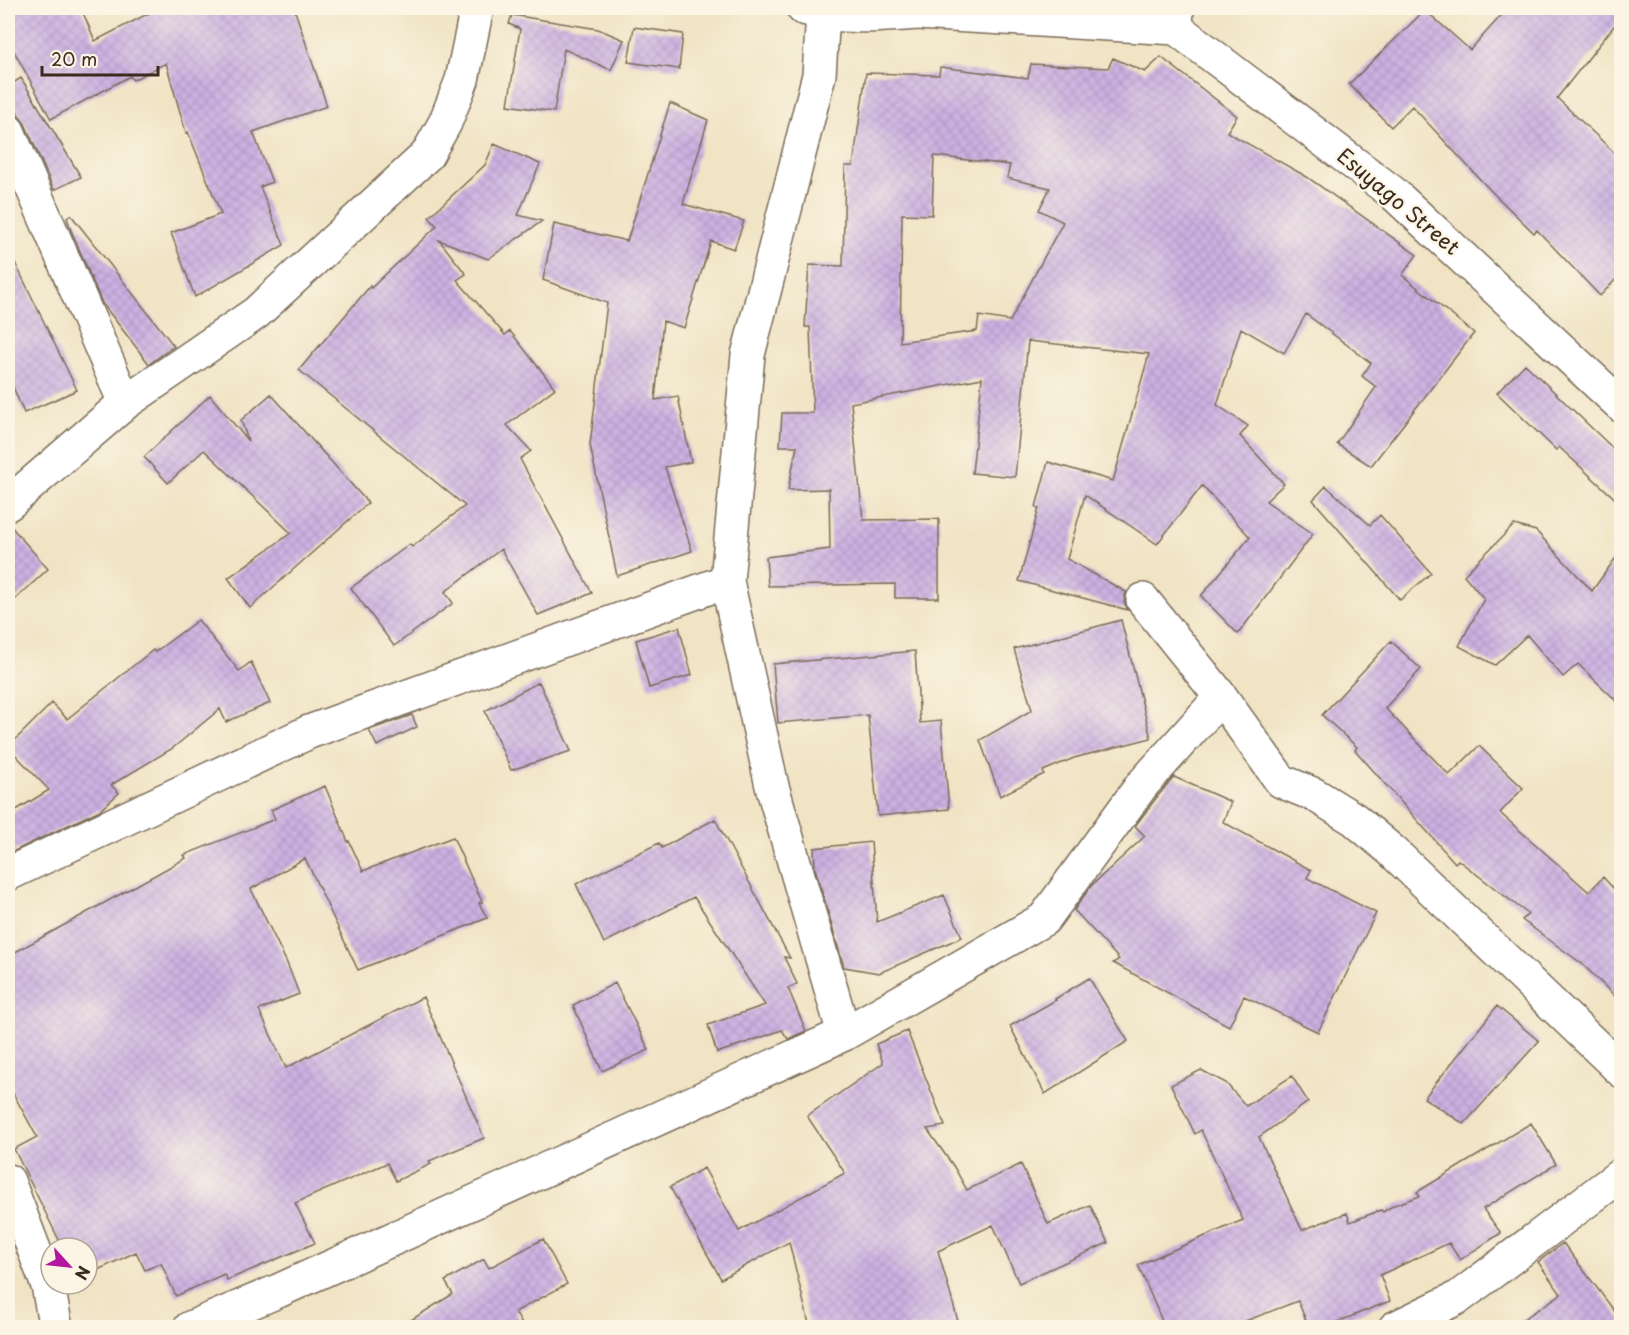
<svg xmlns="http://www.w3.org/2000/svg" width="1629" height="1335" font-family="'Playpen Sans',sans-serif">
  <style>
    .building { fill: url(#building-cross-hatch); fill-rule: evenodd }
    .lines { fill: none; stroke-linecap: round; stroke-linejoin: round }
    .minor-casing { stroke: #7a6b58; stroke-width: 36 }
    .minor { stroke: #fff; stroke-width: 33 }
    .labels { text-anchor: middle; stroke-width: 4.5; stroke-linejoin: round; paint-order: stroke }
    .street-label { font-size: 21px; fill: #3b2a1e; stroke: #fcf5e5 }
  </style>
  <defs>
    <pattern id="building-cross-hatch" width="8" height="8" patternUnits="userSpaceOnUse" patternTransform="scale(1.5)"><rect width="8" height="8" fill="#cbb1e2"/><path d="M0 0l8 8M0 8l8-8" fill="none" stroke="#af98c1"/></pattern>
  </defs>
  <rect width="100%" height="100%" fill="#fcf5e5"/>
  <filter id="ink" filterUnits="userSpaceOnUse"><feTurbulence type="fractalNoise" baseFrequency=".0167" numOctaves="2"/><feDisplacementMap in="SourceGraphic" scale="12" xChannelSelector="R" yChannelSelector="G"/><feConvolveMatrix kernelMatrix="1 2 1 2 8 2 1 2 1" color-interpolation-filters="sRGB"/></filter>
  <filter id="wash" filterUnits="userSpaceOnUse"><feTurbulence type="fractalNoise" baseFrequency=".008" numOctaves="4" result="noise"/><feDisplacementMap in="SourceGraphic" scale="24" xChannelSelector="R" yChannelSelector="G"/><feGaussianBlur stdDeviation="1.35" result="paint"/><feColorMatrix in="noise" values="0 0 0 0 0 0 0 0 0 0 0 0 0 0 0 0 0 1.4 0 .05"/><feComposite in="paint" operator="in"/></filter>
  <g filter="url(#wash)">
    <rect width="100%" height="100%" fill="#f0e4c5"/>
    <g id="blocks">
      <path class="building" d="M 8,8 L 81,8 L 95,41 L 159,8 L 294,8 L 327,106 L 253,132 L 272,182 L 260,187 L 284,245 L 195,297 L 171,233 L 221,214 L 188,132 L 186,133 L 166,63 L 133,80 L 130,76 L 51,119 L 8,40 Z
        M 1508,8 L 1622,8 L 1622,16 L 1557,98 L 1622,160 L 1622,273 L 1600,296 L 1537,230 L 1534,233 L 1490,190 L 1412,106 L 1391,127 L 1349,84 L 1425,10 L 1470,50 Z
        M 512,15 L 598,29 L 624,40 L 611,70 L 564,49 L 554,112 L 508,105 L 520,29 L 509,24 Z
        M 634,27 L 683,34 L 679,69 L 628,62 Z
        M 1161,57 L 1237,116 L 1227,132 L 1307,177 L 1417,255 L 1402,275 L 1474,333 L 1371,466 L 1337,444 L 1376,387 L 1362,376 L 1371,363 L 1306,314 L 1284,353 L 1241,328 L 1217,405 L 1248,426 L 1240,436 L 1284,484 L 1266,501 L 1313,534 L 1238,634 L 1201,596 L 1250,537 L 1202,486 L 1157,544 L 1085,495 L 1067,559 L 1126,592 L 1124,602 L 1128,610 L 1019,581 L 1039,508 L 1036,507 L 1048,462 L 1113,481 L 1149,354 L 1028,341 L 1015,477 L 972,473 L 982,378 L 851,403 L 863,520 L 939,519 L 939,598 L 895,598 L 895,584 L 768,586 L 766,557 L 830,549 L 829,489 L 788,490 L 797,446 L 780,446 L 782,413 L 813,413 L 810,327 L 805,327 L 809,265 L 843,266 L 845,166 L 853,166 L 866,73 L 939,75 L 940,67 L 1028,78 L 1031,64 L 1108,68 L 1113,58 L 1145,72 ZM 934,156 L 1010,165 L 1007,178 L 1050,188 L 1039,210 L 1063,222 L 1010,321 L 979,316 L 977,331 L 900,342 L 902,214 L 932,215 Z
        M 21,78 L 81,177 L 54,190 L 25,124 L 19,116 L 8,86 Z
        M 670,103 L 708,120 L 683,204 L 744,221 L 734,249 L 711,241 L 684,328 L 663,321 L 655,400 L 678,396 L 691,462 L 665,467 L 692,551 L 617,576 L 590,445 L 607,303 L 543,280 L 554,224 L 627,241 Z
        M 494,144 L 540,164 L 518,215 L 542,221 L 488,259 L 439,240 L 466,274 L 457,280 L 505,335 L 510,331 L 555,388 L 507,425 L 531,451 L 520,459 L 592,593 L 538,615 L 501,549 L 445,592 L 453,603 L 394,646 L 351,588 L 410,544 L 412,547 L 465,506 L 299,370 L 370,286 L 371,288 L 437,226 L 429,217 L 485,165 Z
        M 71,215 L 174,346 L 149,364 L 102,303 L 71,230 L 67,218 Z
        M 8,248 L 77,390 L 24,413 L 8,375 Z
        M 1525,364 L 1622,457 L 1622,505 L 1559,447 L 1556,450 L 1497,393 Z
        M 271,394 L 368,503 L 250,608 L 228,578 L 291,533 L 204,450 L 168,483 L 144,457 L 210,395 L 248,441 L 241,420 Z
        M 1326,486 L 1370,525 L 1380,515 L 1431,573 L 1400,600 L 1313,500 Z
        M 8,523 L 48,569 L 8,606 Z
        M 1514,525 L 1536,531 L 1592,591 L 1622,549 L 1622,706 L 1578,664 L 1563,677 L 1527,635 L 1495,665 L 1459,646 L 1484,599 L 1464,575 Z
        M 198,620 L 239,671 L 251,662 L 270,703 L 226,722 L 220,709 L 173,748 L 111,785 L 119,793 L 100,810 L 8,854 L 8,815 L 49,790 L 8,747 L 52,703 L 67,719 L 153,650 L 155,652 Z
        M 1121,620 L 1151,738 L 1074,758 L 1043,771 L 1044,774 L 1000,796 L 980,740 L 1032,710 L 1014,649 Z
        M 679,627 L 692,675 L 649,688 L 636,640 Z
        M 1391,641 L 1421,669 L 1385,708 L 1449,775 L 1479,746 L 1523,788 L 1500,813 L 1589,892 L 1603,877 L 1622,898 L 1622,1003 L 1581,963 L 1522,920 L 1528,914 L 1458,860 L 1455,863 L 1355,750 L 1357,747 L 1322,715 Z
        M 915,651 L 920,723 L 941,721 L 949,809 L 878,816 L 868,715 L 778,723 L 773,664 Z
        M 539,682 L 571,751 L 511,770 L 485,711 Z
        M 412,715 L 417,727 L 377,746 L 369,730 Z
        M 1174,777 L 1231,802 L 1223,822 L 1311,870 L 1307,878 L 1376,913 L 1318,1032 L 1244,996 L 1229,1026 L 1113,963 L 1119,959 L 1074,910 L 1091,886 L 1145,836 L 1135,826 L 1157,797 Z
        M 325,786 L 348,842 L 349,841 L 363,871 L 453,837 L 482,902 L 479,903 L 487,918 L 358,970 L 305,858 L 251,889 L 287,963 L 299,994 L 259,1010 L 286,1068 L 423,997 L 484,1138 L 429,1161 L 431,1164 L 396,1181 L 387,1163 L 295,1203 L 315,1243 L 227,1280 L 224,1274 L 176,1296 L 161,1263 L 145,1270 L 136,1252 L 87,1275 L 87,1248 L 63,1248 L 14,1149 L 37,1137 L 8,1084 L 8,956 L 186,858 L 184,855 L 275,819 L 271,810 Z
        M 715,819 L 790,958 L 784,957 L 797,984 L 788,988 L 806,1031 L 788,1039 L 782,1030 L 717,1053 L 708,1025 L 765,1005 L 694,897 L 604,943 L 576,884 L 659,843 L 662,848 Z
        M 871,842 L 877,922 L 944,895 L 962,937 L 879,973 L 844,967 L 815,868 L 814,848 Z
        M 1089,978 L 1128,1041 L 1045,1094 L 1010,1026 L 1056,1000 L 1055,999 Z
        M 615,983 L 649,1050 L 602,1071 L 573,1005 Z
        M 1497,1006 L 1539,1041 L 1464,1124 L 1424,1098 Z
        M 907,1031 L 945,1126 L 927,1129 L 954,1167 L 967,1190 L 1021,1164 L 1048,1224 L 1090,1205 L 1108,1243 L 1019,1283 L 993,1225 L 938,1251 L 960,1328 L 810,1328 L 789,1242 L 721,1279 L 670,1187 L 704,1168 L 739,1231 L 845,1173 L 807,1116 L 883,1063 L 876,1044 Z
        M 1201,1070 L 1226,1083 L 1246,1106 L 1292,1076 L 1308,1102 L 1259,1137 L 1302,1230 L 1347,1213 L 1350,1222 L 1381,1210 L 1383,1212 L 1394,1205 L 1420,1196 L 1417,1192 L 1531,1123 L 1556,1164 L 1483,1209 L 1501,1233 L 1460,1260 L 1449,1243 L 1380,1275 L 1390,1301 L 1322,1328 L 1309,1328 L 1298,1301 L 1227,1328 L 1165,1328 L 1138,1265 L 1243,1220 L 1201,1130 L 1195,1134 L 1171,1085 Z
        M 543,1239 L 567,1284 L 515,1312 L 524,1328 L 398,1328 L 453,1294 L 445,1281 L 484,1259 L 489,1268 Z
        M 1563,1243 L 1622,1321 L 1622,1328 L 1510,1328 L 1561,1294 L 1538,1262 Z"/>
    </g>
  </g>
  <g filter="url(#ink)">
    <use href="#blocks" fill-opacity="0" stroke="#7a6b58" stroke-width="1.5"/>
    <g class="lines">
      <g class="minor-casing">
        <path id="minor" d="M 803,8 C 839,19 880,16 917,13 L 1176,28
          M 1177,8 L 1176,28 L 1393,193 L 1622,406
          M 823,14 L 819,75 L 748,355 L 727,581 L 772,786 L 844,1034
          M 8,131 L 125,403
          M 8,504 L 125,403 L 256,313 L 427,155 L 445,123 L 462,80 L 477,8
          M 1143,600 L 1221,697 L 1281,781 L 1315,795 L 1354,819 L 1392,851 L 1622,1071
          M 8,874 L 309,732 L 727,581
          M 8,1181 L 48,1286 L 56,1328
          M 190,1328 L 278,1291 L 844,1034 L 1044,919 L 1142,785 L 1221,697
          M 1395,1328 L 1459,1297 L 1622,1174"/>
      </g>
      <use href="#minor" class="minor"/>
    </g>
  </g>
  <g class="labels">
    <g class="street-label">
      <text transform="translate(1398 202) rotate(40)" y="7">Esuyago Street</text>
    </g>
  </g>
  <rect width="1629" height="1335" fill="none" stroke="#fcf5e5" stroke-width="30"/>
  <g transform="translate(69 1266) rotate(117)"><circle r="28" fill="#fcf5e5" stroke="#afa495" stroke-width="1.5"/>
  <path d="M0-4.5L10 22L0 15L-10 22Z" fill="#b5179e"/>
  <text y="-9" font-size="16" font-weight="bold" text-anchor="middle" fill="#3b2a1e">N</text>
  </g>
  <path d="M42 66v9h116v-9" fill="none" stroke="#3b2a1e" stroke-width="3"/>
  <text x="51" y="66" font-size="18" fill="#3b2a1e" stroke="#fcf5e5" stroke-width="4.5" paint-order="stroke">20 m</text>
</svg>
